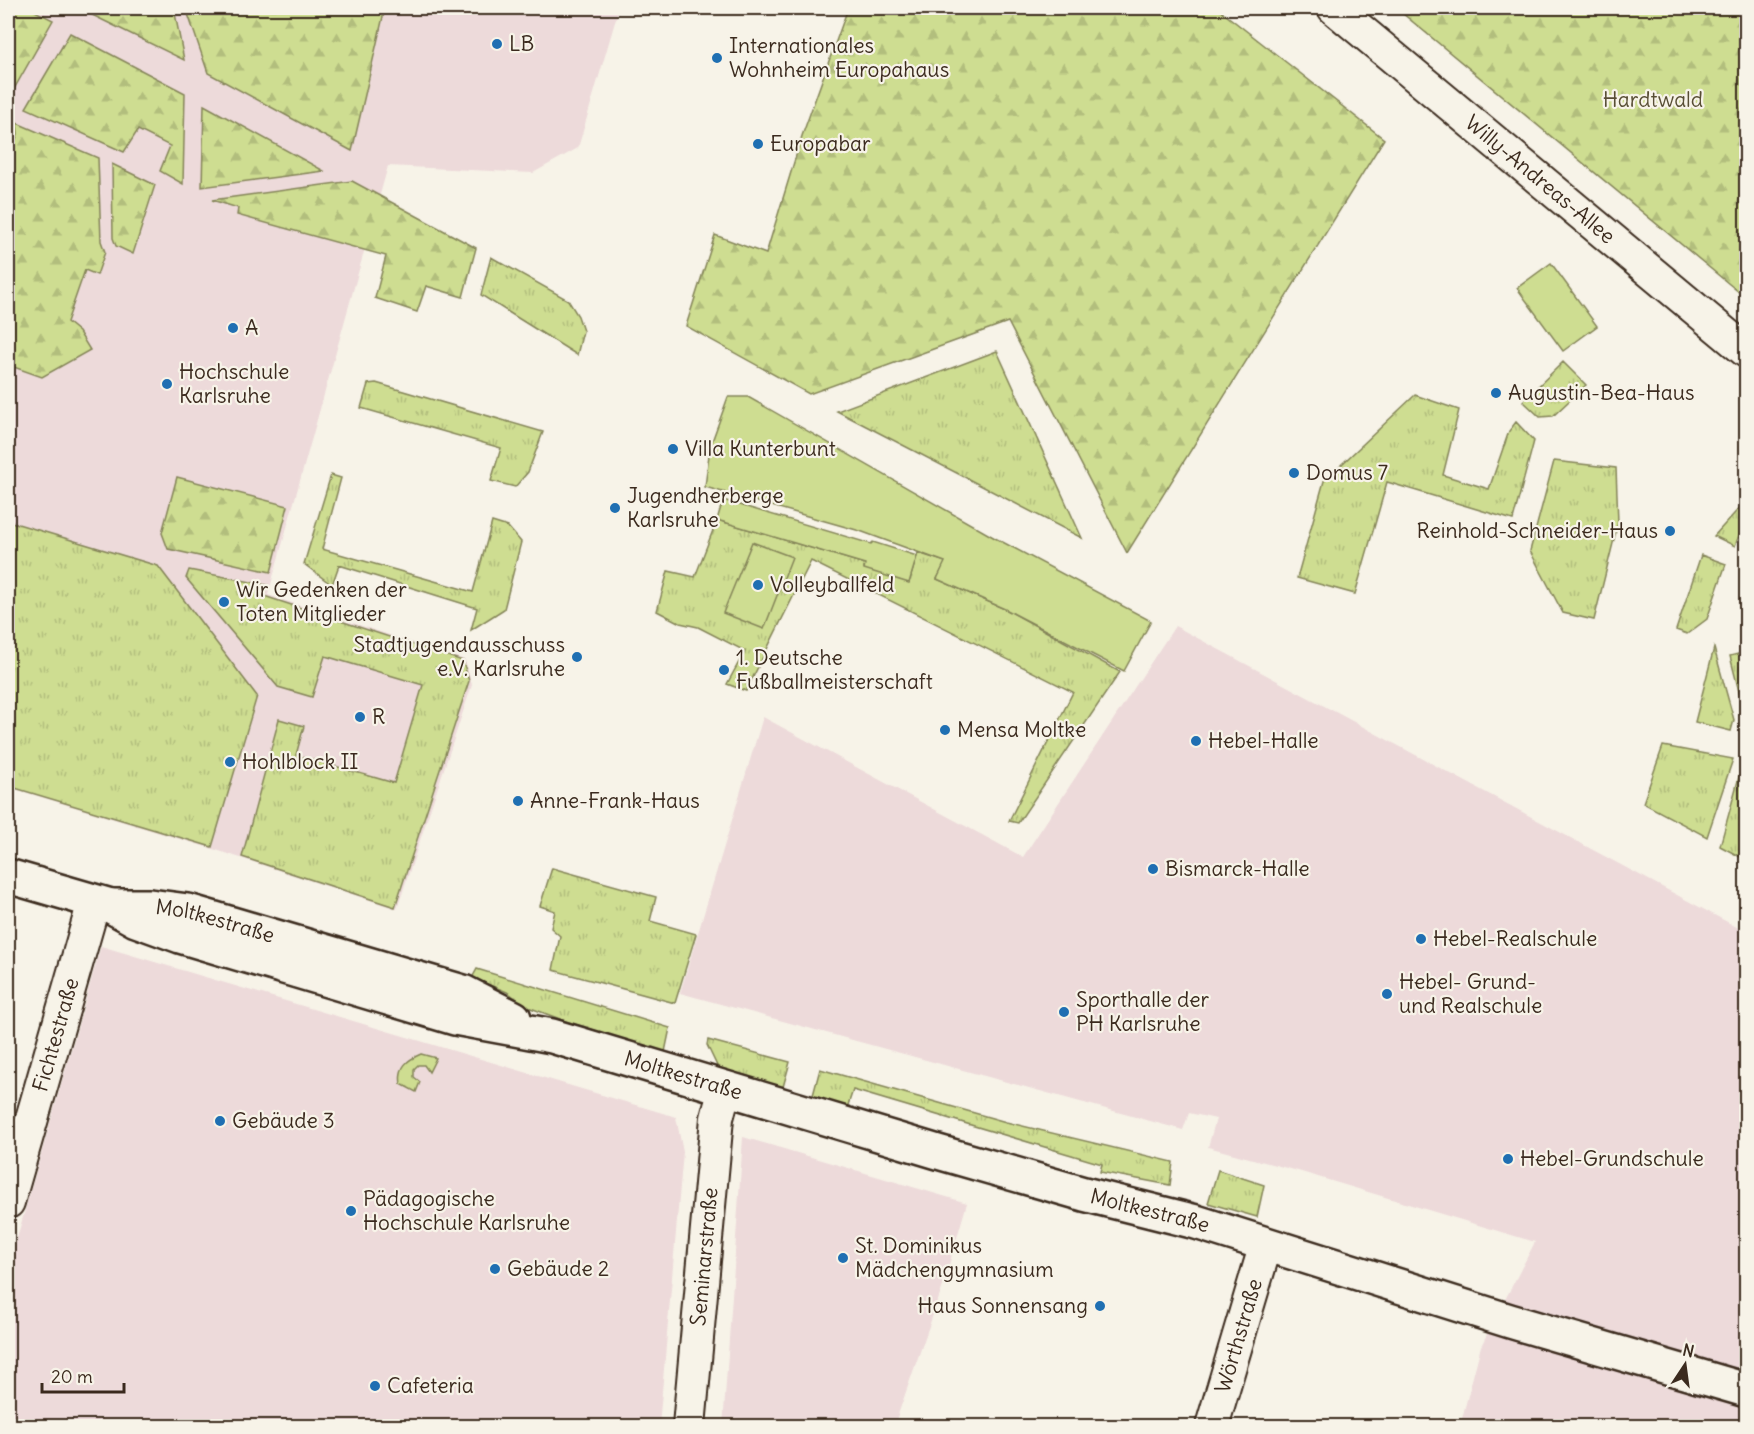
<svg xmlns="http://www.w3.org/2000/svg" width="1754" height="1434" font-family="Delius,sans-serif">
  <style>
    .built { fill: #eddada }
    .grass { fill: url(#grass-tufts); stroke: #848458; stroke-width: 1.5 }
    .forest { fill: url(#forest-firs); stroke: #848458; stroke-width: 1.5 }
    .green { fill: #cedd91; stroke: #848458; stroke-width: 1.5 }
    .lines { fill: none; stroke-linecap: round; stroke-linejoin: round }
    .minor-casing { stroke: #3b2a1e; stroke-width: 36 }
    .major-casing { stroke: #3b2a1e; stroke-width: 38 }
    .minor { stroke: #f7f3e8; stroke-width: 32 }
    .major { stroke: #f7f3e8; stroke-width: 33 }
    .poi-dot { fill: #1f6fb2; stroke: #f7f3e8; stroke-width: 2 }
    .labels { text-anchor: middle; stroke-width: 4.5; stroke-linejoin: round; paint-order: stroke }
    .poi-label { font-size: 21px; fill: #3b2a1e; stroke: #f7f3e8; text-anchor: start }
    .park-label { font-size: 21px; fill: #584e35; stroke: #f7f3e8 }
    .street-label { font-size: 21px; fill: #3b2a1e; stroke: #f7f3e8 }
  </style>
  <defs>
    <pattern id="grass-tufts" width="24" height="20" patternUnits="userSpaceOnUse" patternTransform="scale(1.5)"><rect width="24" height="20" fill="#cedd91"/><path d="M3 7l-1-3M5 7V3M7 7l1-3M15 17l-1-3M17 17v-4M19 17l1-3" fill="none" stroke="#b2be7d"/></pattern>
    <pattern id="forest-firs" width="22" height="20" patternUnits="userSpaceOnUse" patternTransform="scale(1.5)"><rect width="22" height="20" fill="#cedd91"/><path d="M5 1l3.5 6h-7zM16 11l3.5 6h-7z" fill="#b2be7d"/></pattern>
  </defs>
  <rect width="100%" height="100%" fill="#f7f3e8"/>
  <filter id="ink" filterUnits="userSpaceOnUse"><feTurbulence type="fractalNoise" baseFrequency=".0167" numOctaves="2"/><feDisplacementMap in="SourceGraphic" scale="12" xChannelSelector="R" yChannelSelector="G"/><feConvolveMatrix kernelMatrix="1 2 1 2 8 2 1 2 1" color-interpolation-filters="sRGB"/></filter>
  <g filter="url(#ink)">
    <path class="built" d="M 8,8 L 619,8 L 578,148 L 533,173 L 388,166 L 268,595 L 465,660 L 472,685 L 397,909 L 213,849 L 8,787 Z
      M 1175,626 L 1746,932 L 1746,1426 L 1460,1426 L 1481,1346 L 1535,1242 L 1298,1171 L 1208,1147 L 1216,1119 L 1189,1113 L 1183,1130 L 680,993 L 763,717 L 1023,857 Z
      M 101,946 L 676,1117 L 683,1152 L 659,1426 L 8,1426 L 8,1269 Z
      M 743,1137 L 967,1203 L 942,1289 L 894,1426 L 723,1426 Z"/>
    <path class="grass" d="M 491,257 L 568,300 L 578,316 L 583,331 L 577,355 L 481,295 Z
      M 997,351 L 1082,538 L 837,411 Z
      M 1563,362 L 1586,385 L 1553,416 L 1540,417 L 1523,401 Z
      M 376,383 L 543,432 L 528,472 L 515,487 L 491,481 L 501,448 L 361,408 L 368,384 Z
      M 1415,395 L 1459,410 L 1443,475 L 1489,489 L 1509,431 L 1516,422 L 1534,441 L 1513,520 L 1387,482 L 1355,594 L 1297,578 L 1324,481 Z
      M 1554,461 L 1616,468 L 1618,523 L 1594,620 L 1563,613 L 1530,551 Z
      M 331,475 L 341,478 L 322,549 L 473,592 L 492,522 L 508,527 L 521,542 L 504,609 L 471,630 L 477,608 L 339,565 L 332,585 L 304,564 Z
      M 1744,503 L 1746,504 L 1746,517 L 1735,546 L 1714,536 Z
      M 717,520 L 865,564 L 864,568 L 909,582 L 918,553 L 946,562 L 937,579 L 1007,610 L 1120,672 L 1018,823 L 1009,821 L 1073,692 L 811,561 L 746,691 L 727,684 L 745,651 L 698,627 L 680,623 L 657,611 L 668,571 L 695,577 Z
      M 8,521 L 158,566 L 257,696 L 212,847 L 8,786 Z
      M 1701,555 L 1726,564 L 1707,619 L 1687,634 L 1676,630 Z
      M 189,570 L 267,585 L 264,596 L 463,661 L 469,681 L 395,907 L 242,857 L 279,719 L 304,726 L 296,755 L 394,783 L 423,685 L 325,656 L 312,697 L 278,687 L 186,578 Z
      M 1714,648 L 1734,720 L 1731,731 L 1695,722 Z
      M 1746,652 L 1746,719 L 1730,656 Z
      M 1663,746 L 1733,759 L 1707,837 L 1643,803 Z
      M 1745,755 L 1746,756 L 1746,800 L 1740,827 L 1746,829 L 1746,860 L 1720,846 Z
      M 552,868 L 656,897 L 650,921 L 696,934 L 675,1003 L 553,970 L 560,936 L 551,928 L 555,911 L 540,906 Z
      M 477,969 L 670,1028 L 665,1052 L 568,1022 L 528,1007 L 507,992 L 472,978 Z
      M 708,1040 L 790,1062 L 783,1087 L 719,1070 L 707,1045 Z
      M 421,1054 L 436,1058 L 429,1072 L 424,1065 L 418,1065 L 414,1069 L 414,1077 L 420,1082 L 416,1092 L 401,1084 C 398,1067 407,1060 421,1054 Z
      M 820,1069 L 1006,1122 L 1173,1162 L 1170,1185 L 1100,1172 L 1102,1164 L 853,1090 L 847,1108 L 812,1099 Z
      M 1218,1170 L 1264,1185 L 1257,1217 L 1208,1203 Z"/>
    <path class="forest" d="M 8,8 L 29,8 L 53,20 L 10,96 L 8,95 Z
      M 78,8 L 174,8 L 184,60 Z
      M 186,8 L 385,8 L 352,151 L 208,73 Z
      M 848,8 L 1217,8 L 1384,139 L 1127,553 L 1008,322 L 809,394 L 686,326 L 715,235 L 766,254 L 802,136 Z
      M 1396,8 L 1746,8 L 1746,298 Z
      M 70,33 L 185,93 L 183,184 L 160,171 L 170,146 L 138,130 L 124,152 L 26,108 Z
      M 204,105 L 324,171 L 202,187 Z
      M 17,123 L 98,158 L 101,241 L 105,252 L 97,275 L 85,270 L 67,322 L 79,332 L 90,350 L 42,377 L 8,365 L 8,158 L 18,134 Z
      M 112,164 L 155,185 L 133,254 L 116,246 L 113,238 Z
      M 352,181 L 476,248 L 463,297 L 426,286 L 417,312 L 375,298 L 386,256 L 237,215 L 238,208 L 212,200 Z
      M 177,477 L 288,506 L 271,572 L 168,549 L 162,533 Z"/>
    <path class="green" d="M 1551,263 L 1597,326 L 1563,351 L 1517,288 Z
      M 728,397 L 748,397 L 995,538 L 1151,621 L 1124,671 L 1007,610 L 937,579 L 945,562 L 860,531 L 705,487 L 710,447 Z
      M 723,500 L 871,544 L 873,542 L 917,556 L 909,583 L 864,569 L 865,564 L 717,520 Z
      M 752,542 L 792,557 L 764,629 L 723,613 Z"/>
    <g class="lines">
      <g class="minor-casing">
        <g id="minor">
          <path id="s1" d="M 1334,8 L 1746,351"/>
          <path id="s2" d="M 8,1202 L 94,902"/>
          <path id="s3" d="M 689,1426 L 717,1118 L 725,1088"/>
          <path id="s4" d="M 1212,1426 L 1266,1244"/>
        </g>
      </g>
      <g class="major-casing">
        <g id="major">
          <path id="s5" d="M 8,876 L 111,906 L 150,906 L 188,911 L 463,992 L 514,1018"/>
          <path id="s6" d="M 111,906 L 136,920 L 180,936 L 455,1018 L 552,1036 L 938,1152 L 1084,1194 L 1196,1222 L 1510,1321 L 1746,1390"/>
        </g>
      </g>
      <use href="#minor" class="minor"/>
      <use href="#major" class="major"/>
    </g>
  </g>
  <g class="poi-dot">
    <circle cx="497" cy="44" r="6"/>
    <circle cx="717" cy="58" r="6"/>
    <circle cx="758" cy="144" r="6"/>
    <circle cx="233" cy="328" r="6"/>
    <circle cx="167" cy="384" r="6"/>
    <circle cx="1496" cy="393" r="6"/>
    <circle cx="673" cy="449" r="6"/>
    <circle cx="1294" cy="473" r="6"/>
    <circle cx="615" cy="508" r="6"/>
    <circle cx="1670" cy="531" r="6"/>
    <circle cx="758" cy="585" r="6"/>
    <circle cx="224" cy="602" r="6"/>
    <circle cx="577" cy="657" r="6"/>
    <circle cx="724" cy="670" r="6"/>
    <circle cx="360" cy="717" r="6"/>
    <circle cx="945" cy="730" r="6"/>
    <circle cx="1196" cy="741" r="6"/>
    <circle cx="230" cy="762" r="6"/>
    <circle cx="518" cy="801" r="6"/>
    <circle cx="1153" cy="869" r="6"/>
    <circle cx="1421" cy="939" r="6"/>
    <circle cx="1387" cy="994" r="6"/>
    <circle cx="1064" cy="1012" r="6"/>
    <circle cx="220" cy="1121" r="6"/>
    <circle cx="1508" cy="1159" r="6"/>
    <circle cx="351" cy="1211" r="6"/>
    <circle cx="843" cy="1258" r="6"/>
    <circle cx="495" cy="1269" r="6"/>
    <circle cx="1100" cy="1306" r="6"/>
    <circle cx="375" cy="1386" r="6"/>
  </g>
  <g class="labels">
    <g class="poi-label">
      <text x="509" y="51">LB</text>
      <text x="729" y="53">Internationales<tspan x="729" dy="24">Wohnheim Europahaus</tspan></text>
      <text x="770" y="151">Europabar</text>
      <text x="245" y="335">A</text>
      <text x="179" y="379">Hochschule<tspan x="179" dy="24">Karlsruhe</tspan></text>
      <text x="1508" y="400">Augustin-Bea-Haus</text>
      <text x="685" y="456">Villa Kunterbunt</text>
      <text x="1306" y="480">Domus 7</text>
      <text x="627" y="503">Jugendherberge<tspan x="627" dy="24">Karlsruhe</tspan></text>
      <text x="1658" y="538" text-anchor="end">Reinhold-Schneider-Haus</text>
      <text x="770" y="592">Volleyballfeld</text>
      <text x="236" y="597">Wir Gedenken der<tspan x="236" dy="24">Toten Mitglieder</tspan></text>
      <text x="565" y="652" text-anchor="end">Stadtjugendausschuss<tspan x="565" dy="24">e.V. Karlsruhe</tspan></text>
      <text x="736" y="665">1. Deutsche<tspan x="736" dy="24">Fußballmeisterschaft</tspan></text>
      <text x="372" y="724">R</text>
      <text x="957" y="737">Mensa Moltke</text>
      <text x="1208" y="748">Hebel-Halle</text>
      <text x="242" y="769">Hohlblock II</text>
      <text x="530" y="808">Anne-Frank-Haus</text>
      <text x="1165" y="876">Bismarck-Halle</text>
      <text x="1433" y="946">Hebel-Realschule</text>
      <text x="1399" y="989">Hebel- Grund-<tspan x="1399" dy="24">und Realschule</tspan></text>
      <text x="1076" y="1007">Sporthalle der<tspan x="1076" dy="24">PH Karlsruhe</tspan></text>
      <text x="232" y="1128">Gebäude 3</text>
      <text x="1520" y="1166">Hebel-Grundschule</text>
      <text x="363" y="1206">Pädagogische<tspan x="363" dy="24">Hochschule Karlsruhe</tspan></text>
      <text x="855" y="1253">St. Dominikus<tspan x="855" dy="24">Mädchengymnasium</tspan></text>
      <text x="507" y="1276">Gebäude 2</text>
      <text x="1088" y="1313" text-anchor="end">Haus Sonnensang</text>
      <text x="387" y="1393">Cafeteria</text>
    </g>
    <g class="park-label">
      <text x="1653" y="107">Hardtwald</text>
    </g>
    <g class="street-label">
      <text dy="7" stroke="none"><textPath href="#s1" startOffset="268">Willy-Andreas-Allee</textPath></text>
      <text dy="7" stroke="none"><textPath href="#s5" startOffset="213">Moltkestraße</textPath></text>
      <text dy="7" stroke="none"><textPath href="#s2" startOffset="174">Fichtestraße</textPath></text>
      <text dy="7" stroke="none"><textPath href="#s6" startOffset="598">Moltkestraße</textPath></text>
      <text dy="7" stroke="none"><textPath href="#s6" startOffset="1084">Moltkestraße</textPath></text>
      <text dy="7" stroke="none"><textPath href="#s3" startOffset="170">Seminarstraße</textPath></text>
      <text dy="7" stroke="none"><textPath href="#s4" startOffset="94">Wörthstraße</textPath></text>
    </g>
  </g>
  <rect width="1754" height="1434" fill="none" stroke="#f7f3e8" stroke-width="30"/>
  <rect x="15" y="15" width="1724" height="1404" fill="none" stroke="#3b2a1e" stroke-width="2" filter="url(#ink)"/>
  <g transform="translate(1685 1365) rotate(13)" stroke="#f7f3e8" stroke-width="4.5" paint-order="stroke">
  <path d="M0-4.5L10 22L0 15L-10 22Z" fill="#3b2a1e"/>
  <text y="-9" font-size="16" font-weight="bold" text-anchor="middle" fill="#3b2a1e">N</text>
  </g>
  <path d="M42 1383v9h82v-9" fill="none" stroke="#3b2a1e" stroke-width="3"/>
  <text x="51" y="1383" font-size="18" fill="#3b2a1e" stroke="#f7f3e8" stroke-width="4.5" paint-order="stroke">20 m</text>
</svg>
